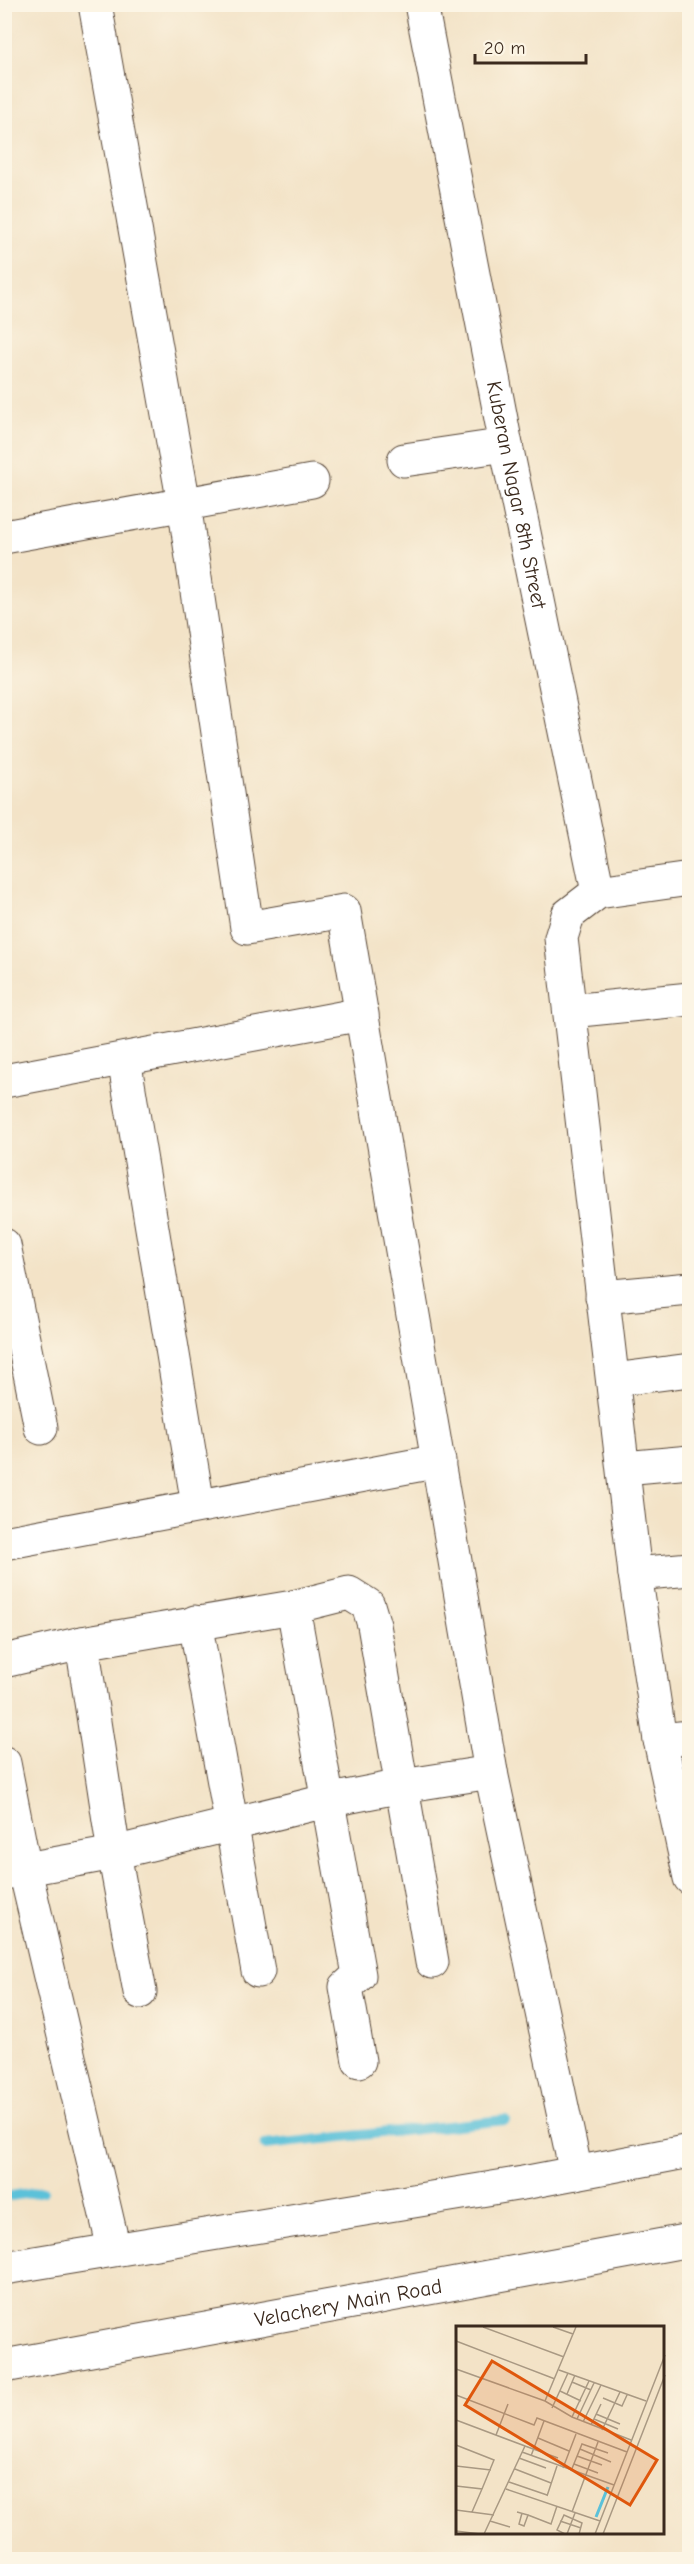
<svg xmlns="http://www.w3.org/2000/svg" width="694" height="2564" font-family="'Comic Neue',sans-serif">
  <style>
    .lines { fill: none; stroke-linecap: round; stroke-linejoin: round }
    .stream { stroke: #5bc1d9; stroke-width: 10 }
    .minor-casing { stroke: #574637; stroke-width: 35 }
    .major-casing { stroke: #574637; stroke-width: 35 }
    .minor { stroke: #fff; stroke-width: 33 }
    .major { stroke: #fff; stroke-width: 33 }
    .labels { text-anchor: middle; stroke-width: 4.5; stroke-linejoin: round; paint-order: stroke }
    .street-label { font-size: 21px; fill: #3b2a1e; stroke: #fcf5e5 }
    .inset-river { fill: none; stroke: #5bc1d9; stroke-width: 3 }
    .inset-road { fill: none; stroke: #a99983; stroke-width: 1.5 }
    .view { fill: #df570d; fill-opacity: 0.15; stroke: #df570d; stroke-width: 3 }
    .inset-edge { fill: none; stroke: #3b2a1e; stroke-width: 3 }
  </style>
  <rect width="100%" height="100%" fill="#fcf5e5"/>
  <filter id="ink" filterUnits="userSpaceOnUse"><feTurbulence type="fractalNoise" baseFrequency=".0167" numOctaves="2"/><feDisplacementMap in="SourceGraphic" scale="12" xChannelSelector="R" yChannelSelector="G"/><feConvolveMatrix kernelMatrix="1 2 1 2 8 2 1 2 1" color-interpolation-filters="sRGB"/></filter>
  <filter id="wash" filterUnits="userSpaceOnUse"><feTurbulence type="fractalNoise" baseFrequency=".008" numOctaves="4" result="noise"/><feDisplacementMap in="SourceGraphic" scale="24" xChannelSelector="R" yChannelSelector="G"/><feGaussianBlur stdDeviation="1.35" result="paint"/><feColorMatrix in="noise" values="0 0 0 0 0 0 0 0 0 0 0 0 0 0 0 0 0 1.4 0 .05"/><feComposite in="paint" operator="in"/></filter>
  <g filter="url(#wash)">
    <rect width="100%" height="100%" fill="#f3e3c7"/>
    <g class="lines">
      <path class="stream" d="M 265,2145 L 505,2120
        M 4,2197 L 43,2191"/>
    </g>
  </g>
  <g filter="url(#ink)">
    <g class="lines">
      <g class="minor-casing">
        <g id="minor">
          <path d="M 95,4 L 184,504 L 247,928 L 344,911 L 491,1772 L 576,2173"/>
          <path id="s1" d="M 421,4 L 506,445 L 598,892"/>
          <path d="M 404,460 L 506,445"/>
          <path d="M 4,537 L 312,481"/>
          <path d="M 690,879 L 598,892 L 568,915 L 561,938 L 635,1574 L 660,1740 L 690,1878"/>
          <path d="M 570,1011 L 690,999"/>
          <path d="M 124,1059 L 198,1505"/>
          <path d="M 4,1081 L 362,1014"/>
          <path d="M 4,1245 L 41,1428"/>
          <path d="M 602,1297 L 690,1289"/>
          <path d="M 613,1380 L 690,1370"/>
          <path d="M 624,1468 L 690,1462"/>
          <path d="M 4,1543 L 439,1461"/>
          <path d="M 635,1574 L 690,1569"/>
          <path d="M 293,1607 L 359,1975 L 346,1987 L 359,2061"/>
          <path d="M 195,1622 L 258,1971"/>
          <path d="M 82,1643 L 114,1853 L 140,1992"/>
          <path d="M 4,1661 L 82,1643 L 293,1607 L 349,1593 L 368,1605 L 374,1625 L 432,1962"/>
          <path d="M 660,1740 L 690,1737"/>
          <path d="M 4,1763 L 25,1870 L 114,2249"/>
          <path d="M 4,1873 L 114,1853 L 326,1801 L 402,1786 L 491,1772"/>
        </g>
      </g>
      <g class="major-casing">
        <g id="major">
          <path d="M 4,2268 L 523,2183 L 690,2151"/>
          <path id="s2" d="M 4,2366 L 690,2240"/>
        </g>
      </g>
      <use href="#minor" class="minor"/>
      <use href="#major" class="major"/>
    </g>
  </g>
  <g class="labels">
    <g class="street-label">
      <text dy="7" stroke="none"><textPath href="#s1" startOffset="500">Kuberan Nagar 8th Street</textPath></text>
      <text dy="7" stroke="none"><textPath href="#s2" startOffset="350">Velachery Main Road</textPath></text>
    </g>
  </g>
  <g transform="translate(456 2326)">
    <rect width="208" height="208" fill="#f3e3c7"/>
    <path class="inset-river" d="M 140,191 L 152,161"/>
    <path class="inset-road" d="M 27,1 L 108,31M 97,1 L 117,8 L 120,1M 0,15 L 99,53M 0,43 L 89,75 L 116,91 L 175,114M 103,44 L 190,75M 116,56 L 135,64M 104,65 L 125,75M 111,68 L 119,49M 0,69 L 78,99 L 81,92 L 171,126M 147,72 L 166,80 L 171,69M 89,75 L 117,8M 96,82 L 112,47M 140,88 L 164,98M 116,91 L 133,55M 121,93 L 138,57M 138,93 L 162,103M 0,94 L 69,120 L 28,208M 127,96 L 145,59M 135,99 L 145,78M 146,104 L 164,66M 40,109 L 52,78M 82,112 L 113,125M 0,119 L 38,134 L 26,163M 69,120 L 102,132M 124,123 L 155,136M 66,126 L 158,159M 75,130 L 88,95M 121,130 L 146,139M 63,132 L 90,142M 118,138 L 142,147M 0,140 L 35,144M 107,142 L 120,108M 59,143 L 95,157M 115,145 L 126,118 L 152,127M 53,156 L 91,169M 0,160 L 26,163 L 16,186M 50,163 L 144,195M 91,170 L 101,140M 0,184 L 38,189M 61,186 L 72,189 L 68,200 L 63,198 L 66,187M 116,186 L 142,116M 72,189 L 95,198 L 101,180M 34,195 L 54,201M 104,195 L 125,202M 0,205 L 24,208M 109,208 L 101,204 L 108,189 L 126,197 L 123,208M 111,208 L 119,187M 139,208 L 209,29M 147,208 L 209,49"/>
    <path class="view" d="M 36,35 L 201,134 L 174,179 L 9,79 Z"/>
    <rect width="208" height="208" class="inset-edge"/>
  </g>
  <rect width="694" height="2564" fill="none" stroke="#fcf5e5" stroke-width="24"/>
  <path d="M475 54v9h111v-9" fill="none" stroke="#3b2a1e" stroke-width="3"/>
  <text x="484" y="54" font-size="18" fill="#3b2a1e" stroke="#fcf5e5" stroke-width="4.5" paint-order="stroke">20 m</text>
</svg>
